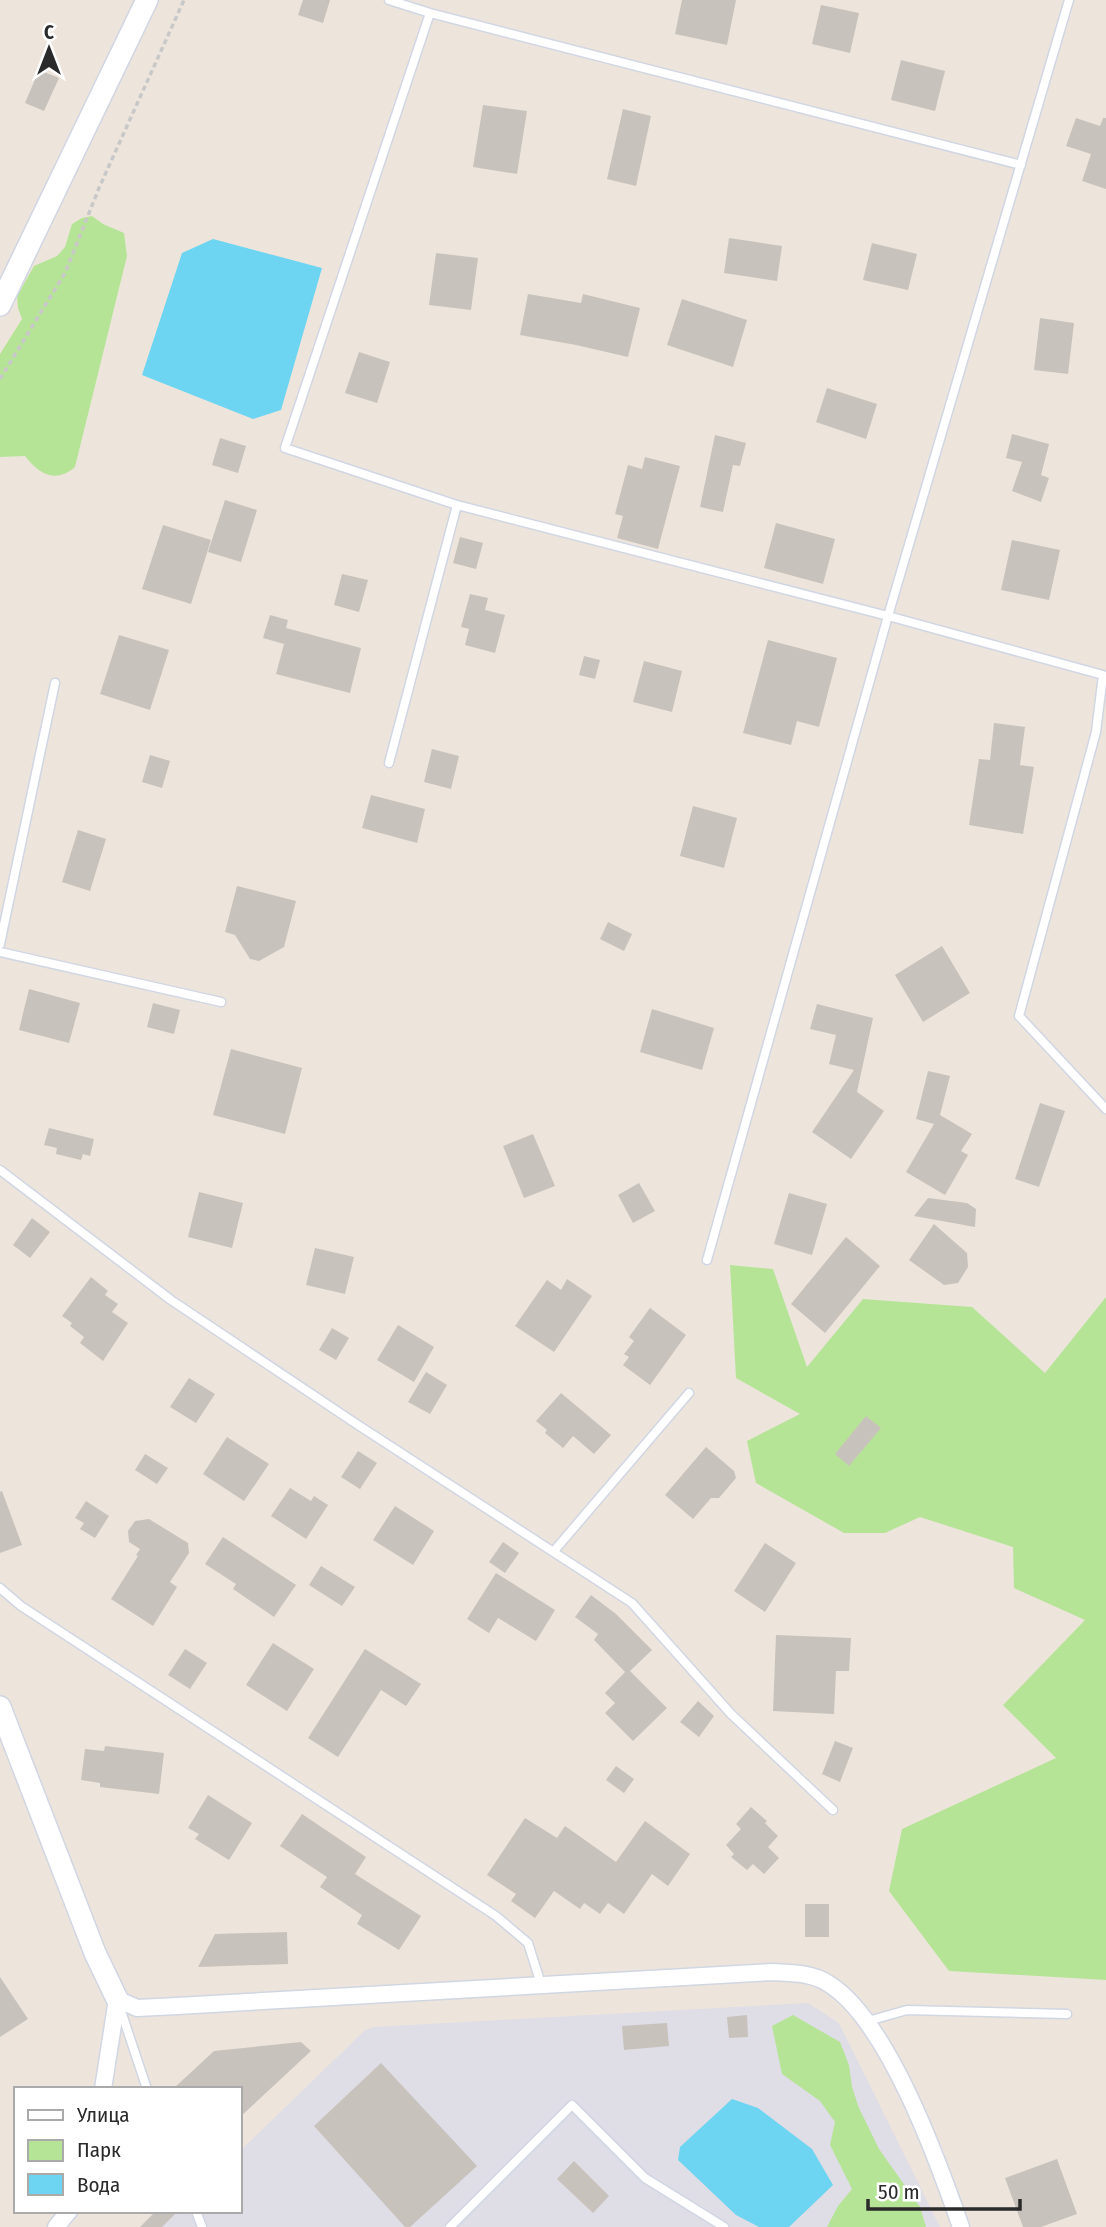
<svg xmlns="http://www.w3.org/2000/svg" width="1106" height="2227" font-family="'Fira Sans Condensed',sans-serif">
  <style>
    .industrial { fill: #dfdde5 }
    .green { fill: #b6e497 }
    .water { fill: #6dd5f1 }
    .building { fill: #c8c2bc }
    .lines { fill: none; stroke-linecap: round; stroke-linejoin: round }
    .service-casing { stroke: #d1d6e3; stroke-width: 11 }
    .minor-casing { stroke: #d1d6e3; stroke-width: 19 }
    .tertiary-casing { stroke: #d1d6e3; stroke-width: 24 }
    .path { stroke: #c8c8c8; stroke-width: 3.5; stroke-dasharray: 5 3.5; stroke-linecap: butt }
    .service { stroke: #fff; stroke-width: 8 }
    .minor { stroke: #fff; stroke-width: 16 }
    .tertiary { stroke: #fff; stroke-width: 21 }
  </style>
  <rect width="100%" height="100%" fill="#ede5dc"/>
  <path class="industrial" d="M 808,2003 L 839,2023 L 940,2227 L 140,2227 L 178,2211 L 240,2211 L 240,2151 L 364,2031 L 373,2027 Z"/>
  <path class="green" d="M 92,216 L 103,224 L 124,233 L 127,256 L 75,467 C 55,484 39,474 25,456 L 0,457 L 0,354 L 22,319 L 18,308 L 17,296 L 34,266 L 57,256 L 65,247 L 72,224 L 82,218 Z
    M 730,1265 L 773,1269 L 807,1367 L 863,1299 L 972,1307 L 1045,1373 L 1106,1297 L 1106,1980 L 949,1971 L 889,1891 L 902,1829 L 1056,1758 L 1003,1705 L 1085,1620 L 1014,1588 L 1013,1547 L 920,1517 L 885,1533 L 844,1533 L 756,1483 L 747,1441 L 800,1414 L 736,1378 Z
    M 793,2015 L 840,2042 L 849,2065 L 852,2087 L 859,2108 L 879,2149 L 920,2207 L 926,2227 L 827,2227 L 838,2206 L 852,2189 L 830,2145 L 835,2122 L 820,2101 L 782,2074 L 772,2026 Z"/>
  <path class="water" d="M 213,239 L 322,268 L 281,410 L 253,419 L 142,375 L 182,253 Z
    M 732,2099 L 758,2108 L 812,2149 L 833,2185 L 789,2227 L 759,2227 L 736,2215 L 678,2160 L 680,2147 Z"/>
  <path class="building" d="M 303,0 L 330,0 L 323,23 L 298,15 Z
    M 682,0 L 736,0 L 727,45 L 675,34 Z
    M 821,5 L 859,13 L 850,53 L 812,44 Z
    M 901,60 L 945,71 L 935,111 L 891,100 Z
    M 39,70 L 59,78 L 44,111 L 25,103 Z
    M 483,105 L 527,111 L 517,174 L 473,167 Z
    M 623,109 L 651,116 L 636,186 L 607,179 Z
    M 1076,118 L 1100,126 L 1103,118 L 1106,118 L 1106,189 L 1082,181 L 1091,154 L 1066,146 Z
    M 729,238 L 782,246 L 777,281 L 724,273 Z
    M 872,243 L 917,254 L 908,290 L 863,280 Z
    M 436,253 L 478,258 L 471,310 L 429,305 Z
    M 528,294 L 581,303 L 583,294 L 640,308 L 628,357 L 576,345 L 520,335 Z
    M 682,299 L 747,320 L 733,367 L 667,345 Z
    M 1040,318 L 1074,323 L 1068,374 L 1034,370 Z
    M 359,352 L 390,362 L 377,403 L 345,393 Z
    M 827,388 L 877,404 L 866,439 L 816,422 Z
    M 1012,434 L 1049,444 L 1041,475 L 1049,478 L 1041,502 L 1012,491 L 1022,462 L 1006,458 Z
    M 715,435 L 746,443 L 740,466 L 733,465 L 723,512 L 700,507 Z
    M 220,438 L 246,446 L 238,473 L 212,465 Z
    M 645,457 L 680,466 L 658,549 L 617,538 L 623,516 L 615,514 L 628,465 L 642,469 Z
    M 225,500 L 257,510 L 241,562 L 208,552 Z
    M 776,523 L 835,539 L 823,584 L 764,568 Z
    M 163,525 L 211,540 L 191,604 L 142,589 Z
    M 460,537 L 483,543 L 476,569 L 453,563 Z
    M 1012,540 L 1060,550 L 1049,600 L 1001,590 Z
    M 342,574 L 368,580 L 359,612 L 334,605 Z
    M 470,594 L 488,598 L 485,610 L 505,615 L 495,653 L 465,645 L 469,629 L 461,627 Z
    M 270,615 L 288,620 L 286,628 L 361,648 L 350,693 L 276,674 L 284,644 L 263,638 Z
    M 119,635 L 169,650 L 150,710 L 100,694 Z
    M 768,640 L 837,658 L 819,727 L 797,721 L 791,745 L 743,733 Z
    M 584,656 L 600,660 L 595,679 L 579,675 Z
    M 644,661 L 682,671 L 672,712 L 633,702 Z
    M 994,723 L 1025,727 L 1020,765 L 1034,767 L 1023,834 L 969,825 L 979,759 L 990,760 Z
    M 432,749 L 459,756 L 451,789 L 424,782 Z
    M 150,755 L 170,761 L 162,788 L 142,782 Z
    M 371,795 L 425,809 L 417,843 L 362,828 Z
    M 693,806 L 737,818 L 724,868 L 680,856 Z
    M 78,830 L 106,839 L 90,891 L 62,882 Z
    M 237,886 L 296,901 L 284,947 L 259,961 L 250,959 L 235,935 L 225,932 Z
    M 608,922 L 632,934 L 624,951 L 600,939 Z
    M 942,946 L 970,993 L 923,1022 L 895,975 Z
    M 29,989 L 80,1003 L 69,1043 L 19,1030 Z
    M 153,1003 L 180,1010 L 174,1034 L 147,1027 Z
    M 817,1004 L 873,1018 L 857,1092 L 884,1111 L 851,1159 L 812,1132 L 854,1070 L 829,1064 L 836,1035 L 810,1029 Z
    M 652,1009 L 714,1028 L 702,1070 L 640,1052 Z
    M 231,1049 L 302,1068 L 285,1134 L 213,1115 Z
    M 928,1071 L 950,1076 L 940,1115 L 972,1134 L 961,1151 L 968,1155 L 945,1195 L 906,1172 L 934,1124 L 916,1119 Z
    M 1040,1103 L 1065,1111 L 1039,1187 L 1015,1179 Z
    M 49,1128 L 94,1139 L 90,1156 L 83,1154 L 81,1160 L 56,1154 L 57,1148 L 44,1145 Z
    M 533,1134 L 555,1186 L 524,1198 L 503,1146 Z
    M 639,1183 L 655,1211 L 633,1223 L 618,1195 Z
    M 199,1192 L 243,1203 L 232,1248 L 188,1237 Z
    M 789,1193 L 827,1204 L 812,1255 L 774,1244 Z
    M 928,1198 L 967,1203 L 976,1209 L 975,1227 L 914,1216 Z
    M 32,1218 L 50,1232 L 30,1258 L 13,1245 Z
    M 934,1224 L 967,1253 L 968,1267 L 958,1283 L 944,1285 L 909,1260 Z
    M 846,1237 L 880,1266 L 825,1333 L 791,1304 Z
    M 315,1248 L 354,1257 L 345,1294 L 306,1285 Z
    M 91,1277 L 108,1291 L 105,1295 L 118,1304 L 112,1312 L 128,1323 L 103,1361 L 80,1343 L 84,1337 L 70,1326 L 72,1323 L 62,1316 Z
    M 567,1279 L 592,1296 L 554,1352 L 515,1326 L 547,1280 L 561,1290 Z
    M 650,1308 L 686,1335 L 650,1385 L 623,1365 L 629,1357 L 624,1354 L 634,1341 L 629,1337 Z
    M 398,1325 L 434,1347 L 414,1382 L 377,1360 Z
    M 332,1328 L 349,1338 L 336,1360 L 319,1350 Z
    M 426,1372 L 447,1385 L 430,1414 L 408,1402 Z
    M 189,1378 L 215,1394 L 196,1423 L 170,1407 Z
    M 561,1393 L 611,1435 L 594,1454 L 573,1436 L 563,1448 L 545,1433 L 547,1430 L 536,1421 Z
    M 866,1416 L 881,1428 L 849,1466 L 835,1454 Z
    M 227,1437 L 269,1464 L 244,1501 L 203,1474 Z
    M 706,1447 L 734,1471 L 736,1478 L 719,1498 L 711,1498 L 693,1519 L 665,1495 Z
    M 358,1451 L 377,1463 L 360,1489 L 341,1477 Z
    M 145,1454 L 168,1468 L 157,1484 L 135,1470 Z
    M 290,1488 L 311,1501 L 314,1496 L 328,1505 L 306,1539 L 271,1516 Z
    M 2,1491 L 22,1545 L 0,1553 L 0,1492 Z
    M 86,1501 L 109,1516 L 95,1538 L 80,1529 L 84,1523 L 75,1518 Z
    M 395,1506 L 434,1531 L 413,1565 L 373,1540 Z
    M 149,1519 L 188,1543 L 189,1553 L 170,1582 L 177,1587 L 153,1626 L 111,1599 L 138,1556 L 136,1555 L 140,1549 L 129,1542 L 128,1531 L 135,1521 Z
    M 223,1537 L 296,1585 L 274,1617 L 233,1589 L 236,1584 L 205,1564 Z
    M 503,1542 L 519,1553 L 505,1573 L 489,1562 Z
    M 765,1543 L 796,1563 L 765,1612 L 734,1591 Z
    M 321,1566 L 355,1587 L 342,1606 L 309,1585 Z
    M 496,1573 L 555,1610 L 536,1641 L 498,1618 L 489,1633 L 467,1619 Z
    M 591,1595 L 616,1614 L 652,1650 L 630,1671 L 667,1708 L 633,1741 L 605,1713 L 615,1703 L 605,1693 L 625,1672 L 594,1640 L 598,1634 L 575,1617 Z
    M 776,1635 L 851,1638 L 849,1671 L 836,1671 L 834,1714 L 773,1711 Z
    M 273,1643 L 314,1669 L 287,1711 L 246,1685 Z
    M 185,1649 L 207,1663 L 190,1689 L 168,1675 Z
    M 365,1649 L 421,1684 L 406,1706 L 381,1690 L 338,1757 L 308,1738 Z
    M 698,1701 L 714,1716 L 699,1737 L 680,1722 Z
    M 835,1741 L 853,1748 L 840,1782 L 822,1774 Z
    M 105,1746 L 164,1753 L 159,1794 L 100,1787 L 100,1783 L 81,1780 L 85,1749 L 104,1751 Z
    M 616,1766 L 634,1779 L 624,1793 L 606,1780 Z
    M 208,1795 L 252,1823 L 229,1860 L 195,1839 L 199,1834 L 188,1828 Z
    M 751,1807 L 767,1821 L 765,1823 L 778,1836 L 768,1847 L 779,1858 L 764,1874 L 753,1864 L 747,1870 L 731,1857 L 734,1854 L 726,1845 L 741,1829 L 736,1824 Z
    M 302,1814 L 366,1857 L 355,1874 L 421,1916 L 399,1950 L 357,1924 L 362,1915 L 320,1887 L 327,1877 L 280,1846 Z
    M 525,1818 L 557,1838 L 565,1826 L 616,1862 L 645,1821 L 690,1854 L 668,1886 L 652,1874 L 624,1914 L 608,1903 L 600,1914 L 584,1903 L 580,1909 L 554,1891 L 535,1918 L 511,1901 L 516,1894 L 487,1875 Z
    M 805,1904 L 829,1904 L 829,1937 L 805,1937 Z
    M 287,1932 L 288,1964 L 198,1967 L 215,1934 Z
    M 0,1977 L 28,2019 L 0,2037 Z
    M 747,2015 L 748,2037 L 729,2038 L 727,2017 Z
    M 667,2023 L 669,2046 L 624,2050 L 622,2026 Z
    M 301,2042 L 311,2051 L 240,2117 L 240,2089 L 173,2089 L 214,2051 Z
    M 381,2063 L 477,2166 L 410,2227 L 405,2227 L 314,2126 Z
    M 1057,2159 L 1077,2214 L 1041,2227 L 1023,2227 L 1005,2178 Z
    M 574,2161 L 609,2196 L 593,2213 L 557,2179 Z
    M 156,2211 L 178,2211 L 162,2227 L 140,2227 Z"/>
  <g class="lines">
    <g class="service-casing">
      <path id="service" d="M 389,0 L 430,13 L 1021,165
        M 430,13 L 285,448 L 457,505
        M 389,763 L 457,505 L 888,616 L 1103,675 L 1096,732 L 1019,1016 L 1106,1109
        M 0,944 L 55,683
        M 0,952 L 221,1002
        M 0,1170 L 171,1300 L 358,1425 L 632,1603 L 731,1714 L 833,1810
        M 707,1260 L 888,616 L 1069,0
        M 554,1551 L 689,1393
        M 0,1588 L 21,1606 L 496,1916 L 528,1943 L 541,1984
        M 119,2005 L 147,2089
        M 868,2021 L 907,2010 L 1067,2014
        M 196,2211 L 202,2227
        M 450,2227 L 572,2105 L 645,2178 L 724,2227"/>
    </g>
    <g class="minor-casing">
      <path id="minor" d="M 103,2089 L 117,1999 L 137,2008 L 177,2006 L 772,1972 C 792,1973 813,1973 829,1984 C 888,2021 938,2161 961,2227
        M 56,2227 L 69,2211"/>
    </g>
    <g class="tertiary-casing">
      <path id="tertiary" d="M 0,305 L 147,0
        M 0,1707 L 95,1953 L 117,1999"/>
    </g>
    <path class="path" d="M 0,379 L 65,273 L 99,188 L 184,0"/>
    <use href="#service" class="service"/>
    <use href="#minor" class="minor"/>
    <use href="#tertiary" class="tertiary"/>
  </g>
  <rect x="14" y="2087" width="228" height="126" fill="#ffffff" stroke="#aaaaaa" stroke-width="2"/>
  <rect x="28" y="2110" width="35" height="10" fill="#ffffff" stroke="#aaaaaa" stroke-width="2"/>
  <text x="77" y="2122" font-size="21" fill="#2a2a2a">Улица</text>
  <rect x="28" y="2140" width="35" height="21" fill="#b6e497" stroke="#aaaaaa" stroke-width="2"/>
  <text x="77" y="2157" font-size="21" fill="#2a2a2a">Парк</text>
  <rect x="28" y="2174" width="35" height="21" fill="#6dd5f1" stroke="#aaaaaa" stroke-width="2"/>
  <text x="77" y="2192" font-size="21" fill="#2a2a2a">Вода</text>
  <g transform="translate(49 49)" stroke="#ffffff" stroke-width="5" paint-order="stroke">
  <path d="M0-5L12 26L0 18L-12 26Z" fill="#2a2a2a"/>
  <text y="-10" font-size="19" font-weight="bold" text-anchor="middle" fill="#2a2a2a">С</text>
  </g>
  <path d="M868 2199v10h152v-10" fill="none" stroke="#2a2a2a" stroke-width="3.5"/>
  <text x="878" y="2199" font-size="21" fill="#2a2a2a" stroke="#ffffff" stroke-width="5" paint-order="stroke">50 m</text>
</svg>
